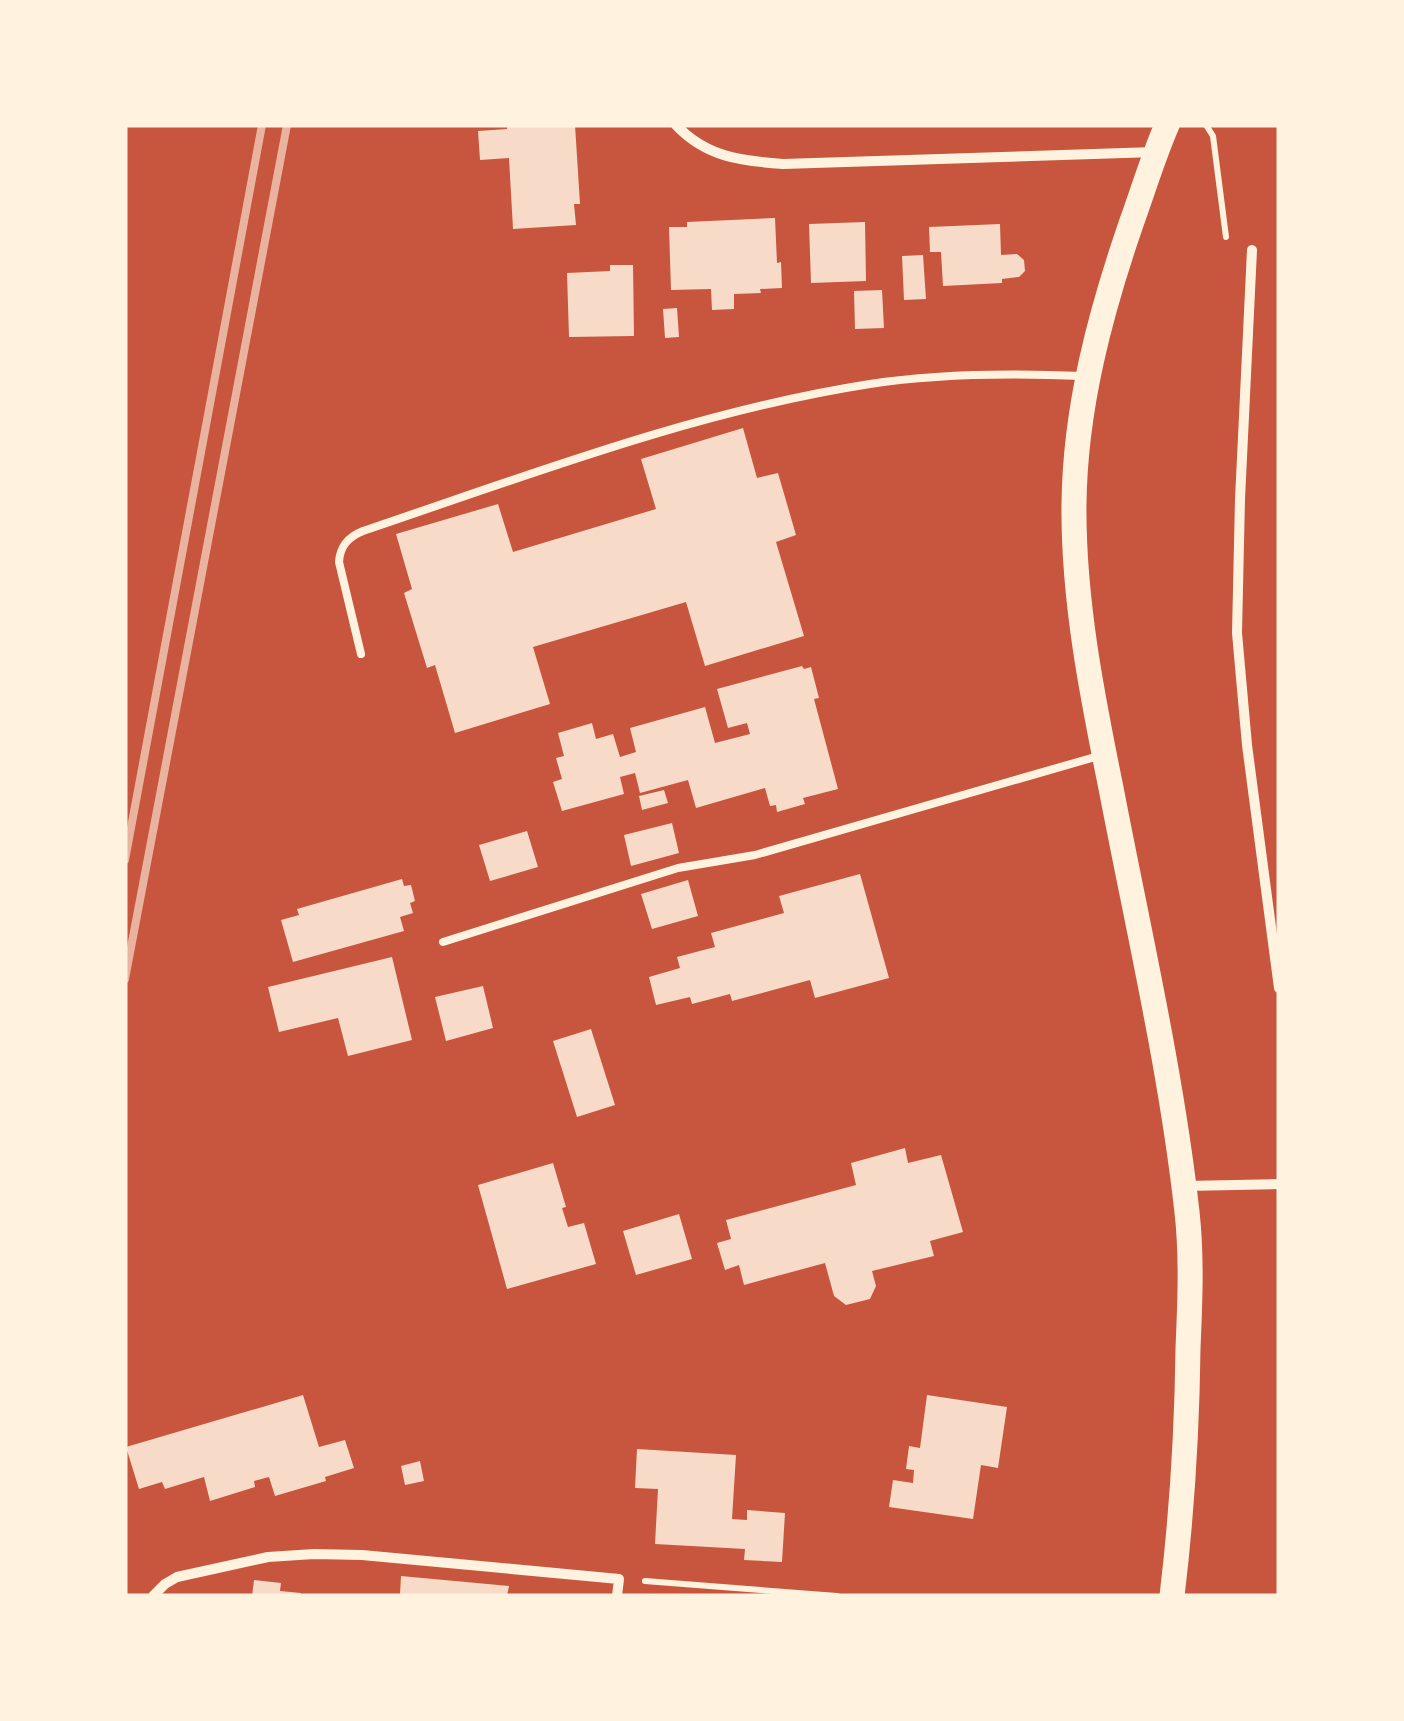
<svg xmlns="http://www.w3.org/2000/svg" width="1404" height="1721" font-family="'Noto Serif',serif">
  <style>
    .building { fill: #f7dbc8 }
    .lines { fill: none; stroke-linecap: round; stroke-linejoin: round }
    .path { stroke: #fff3e0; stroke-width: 6 }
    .service { stroke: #fff3e0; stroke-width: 8 }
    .minor { stroke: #fff3e0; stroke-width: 10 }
    .primary { stroke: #fff3e0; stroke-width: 25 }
    .rail { stroke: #e9b49f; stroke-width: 8 }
  </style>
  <rect width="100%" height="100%" fill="#c8553d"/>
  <path class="building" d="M 507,125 L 575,125 L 580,204 L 574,204 L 576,225 L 513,229 L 509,158 L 480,160 L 478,131 L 507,129 Z
    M 775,218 L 777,263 L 781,262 L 782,288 L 760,289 L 761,293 L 734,294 L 734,309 L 712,310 L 711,289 L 671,290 L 669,227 L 687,227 L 687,222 Z
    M 865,222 L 866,281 L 811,283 L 809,224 Z
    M 1000,224 L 1001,255 L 1017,254 L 1024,260 L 1025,271 L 1019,277 L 1002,279 L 1002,283 L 943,286 L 941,252 L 930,252 L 929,227 Z
    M 923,255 L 926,299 L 904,300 L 902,256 Z
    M 610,265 L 633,265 L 634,336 L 569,337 L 567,273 L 610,271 Z
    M 882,290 L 884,328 L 855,329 L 854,291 Z
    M 677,308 L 679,337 L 665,338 L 663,309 Z
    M 743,428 L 757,478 L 778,473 L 796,535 L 776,542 L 804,636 L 705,666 L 686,602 L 533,647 L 550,704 L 455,733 L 435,665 L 427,668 L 404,593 L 412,589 L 396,534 L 498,504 L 513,552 L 656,509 L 641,459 Z
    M 802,666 L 804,669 L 811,667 L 819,698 L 814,699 L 838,789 L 803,798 L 805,804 L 777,812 L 776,805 L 770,806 L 765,788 L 696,808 L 688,780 L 640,793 L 635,773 L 620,777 L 624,794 L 562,811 L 553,782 L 562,779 L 556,758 L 564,756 L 558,733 L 592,723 L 596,739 L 613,734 L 620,757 L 636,752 L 630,728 L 705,707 L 715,743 L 750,734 L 747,723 L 728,728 L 717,689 Z
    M 664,790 L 668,803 L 642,810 L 639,796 Z
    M 672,823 L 679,853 L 631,866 L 624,835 Z
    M 527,831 L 538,867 L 490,881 L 479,845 Z
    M 860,874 L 889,978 L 815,998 L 810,980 L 732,1001 L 730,994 L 692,1004 L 690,997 L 656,1005 L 649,977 L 680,968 L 677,957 L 715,947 L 711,933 L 784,913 L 779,896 Z
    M 402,879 L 404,886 L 411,885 L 415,901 L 410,903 L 413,913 L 400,917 L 404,931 L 293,962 L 281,920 L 299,915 L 297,909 Z
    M 688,880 L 698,916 L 652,929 L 641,894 Z
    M 392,957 L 412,1040 L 348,1056 L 338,1018 L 279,1032 L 268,987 Z
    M 483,986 L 493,1028 L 446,1041 L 435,997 Z
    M 591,1029 L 615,1105 L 577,1117 L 553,1041 Z
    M 905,1148 L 908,1163 L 941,1155 L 963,1232 L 930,1241 L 934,1256 L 872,1271 L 876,1286 L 870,1299 L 846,1305 L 834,1296 L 825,1263 L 744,1285 L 739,1265 L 725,1270 L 717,1243 L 731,1239 L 726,1220 L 856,1185 L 851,1163 Z
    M 553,1163 L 566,1207 L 562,1208 L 568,1227 L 584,1223 L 596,1264 L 507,1289 L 478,1185 Z
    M 679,1214 L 692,1259 L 636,1275 L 623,1231 Z
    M 303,1395 L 319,1447 L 345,1440 L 354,1468 L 325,1477 L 326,1481 L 275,1496 L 269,1477 L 254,1481 L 255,1487 L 210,1501 L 204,1477 L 165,1489 L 162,1482 L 139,1489 L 126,1447 Z
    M 927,1395 L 1007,1407 L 998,1468 L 981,1465 L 973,1519 L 889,1507 L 893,1480 L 913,1483 L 914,1470 L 906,1469 L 909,1446 L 920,1448 Z
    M 637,1449 L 736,1455 L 732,1519 L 747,1520 L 747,1510 L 785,1513 L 782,1562 L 744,1560 L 745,1549 L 655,1544 L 658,1489 L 635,1488 Z
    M 420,1461 L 424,1481 L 405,1485 L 401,1466 Z
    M 401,1576 L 509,1586 L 507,1596 L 415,1596 L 400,1594 Z
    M 254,1580 L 281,1583 L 280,1591 L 301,1593 L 301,1596 L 252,1596 Z"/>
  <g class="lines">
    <path class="path" d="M 1206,125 L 1213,136 L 1226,237
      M 645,1581 L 837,1596"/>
    <path class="service" d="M 361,654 L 339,562 C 340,546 348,537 363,531 C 529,475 696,411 870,384 C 940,373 1012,373 1083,376
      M 443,942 L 678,868 L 755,855 L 1102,755"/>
    <path class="minor" d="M 676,125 C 706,157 741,161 783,164 L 1155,152
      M 1252,250 L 1240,499 L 1237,633 L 1247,745 L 1279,988
      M 1185,1186 L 1279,1184
      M 153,1596 L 165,1584 L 177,1577 L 268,1557 L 314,1554 L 362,1555 L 619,1579 L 617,1596"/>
    <path class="primary" d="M 1167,125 C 1153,157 1143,191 1131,224 C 1100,314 1075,408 1074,504 C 1073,599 1092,695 1111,788 C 1138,929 1171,1069 1187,1212 C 1192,1257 1190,1302 1188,1348 C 1187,1431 1182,1513 1172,1596"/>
    <path class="rail" d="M 125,860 L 262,125
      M 125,979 L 287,125"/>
  </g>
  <rect width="1404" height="1721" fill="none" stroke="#fff3e0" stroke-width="255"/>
</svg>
